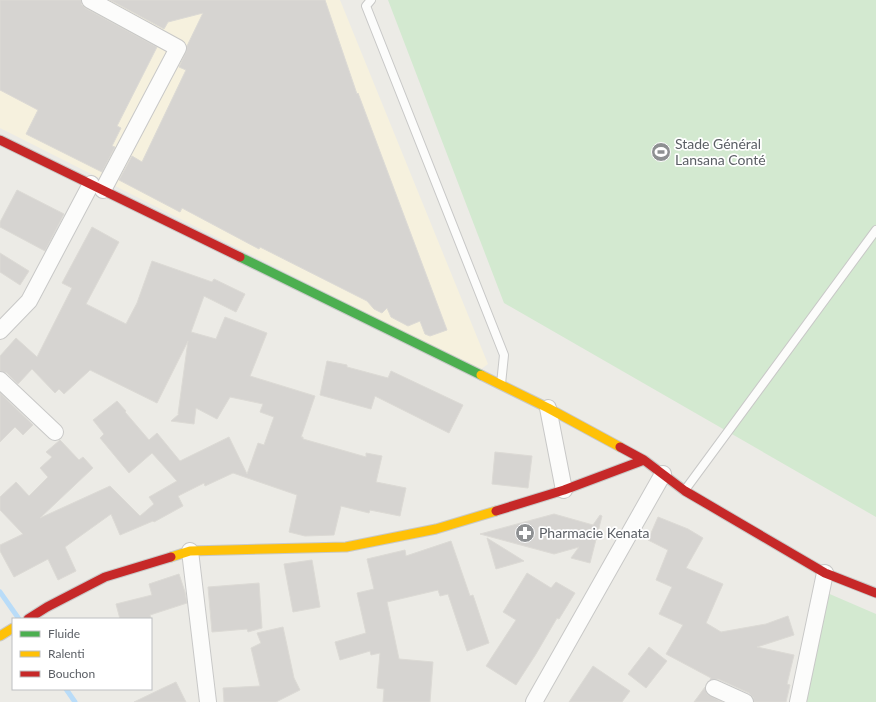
<svg xmlns="http://www.w3.org/2000/svg" width="876" height="702" font-family="Lato,sans-serif">
  <style>
    .commercial { fill: #f6f1de }
    .green { fill: #d3e9d0 }
    .lines { fill: none; stroke-linecap: round; stroke-linejoin: round }
    .stream { stroke: #b9dcf8; stroke-width: 5 }
    .building { fill: #d6d4d1; stroke: #dcdad5 }
    .lane-casing { stroke: #c8c8c7; stroke-width: 10 }
    .street-casing { stroke: #c8c8c7; stroke-width: 18 }
    .fast-casing { stroke: #c8c9c8; stroke-width: 11 }
    .slow-casing { stroke: #c8c9c8; stroke-width: 11 }
    .jam-casing { stroke: #c8c9c8; stroke-width: 11 }
    .lane { stroke: #fcfcfb; stroke-width: 8 }
    .street { stroke: #fcfcfb; stroke-width: 16 }
    .fast { stroke: #4caf50; stroke-width: 9 }
    .slow { stroke: #ffc107; stroke-width: 9 }
    .jam { stroke: #c62828; stroke-width: 9 }
    .labels { text-anchor: middle; stroke-width: 3.5; stroke-linejoin: round; paint-order: stroke }
    .poi-label { font-size: 14px; fill: #5b5f65; stroke: #fff; text-anchor: start }
  </style>
  <rect width="100%" height="100%" fill="#ecebe6"/>
  <path class="commercial" d="M 0,0 L 340,0 L 488,364 L 480,370 L 0,128 Z"/>
  <path class="green" d="M 388,0 L 876,0 L 876,517 L 504,303 Z
    M 825,592 L 876,614 L 876,702 L 804,702 Z"/>
  <g class="lines">
    <path class="stream" d="M 0,592 L 19,619
      M 66,689 L 75,702"/>
  </g>
  <path class="building" d="M 0,0 L 81,0 L 82,5 L 85,8 L 157,47 L 117,126 L 121,128 L 112,146 L 115,147 L 102,172 L 26,134 L 38,110 L 0,90 Z
    M 110,0 L 325,0 L 357,94 L 358,93 L 447,330 L 430,336 L 425,334 L 420,321 L 408,326 L 391,317 L 387,308 L 382,313 L 374,309 L 367,301 L 260,247 L 259,249 L 182,208 L 180,212 L 119,180 L 132,156 L 142,162 L 186,70 L 179,67 L 186,52 L 187,46 L 203,13 L 168,22 L 164,29 Z
    M 17,190 L 64,214 L 45,251 L 0,227 L 0,222 Z
    M 92,227 L 119,242 L 86,304 L 126,324 L 137,303 L 152,261 L 212,282 L 214,279 L 245,294 L 236,312 L 204,296 L 191,332 L 216,339 L 225,317 L 267,333 L 250,376 L 315,396 L 301,437 L 303,437 L 303,439 L 366,457 L 366,453 L 382,456 L 376,482 L 406,488 L 400,516 L 370,510 L 369,513 L 341,506 L 334,535 L 305,536 L 289,532 L 297,495 L 233,473 L 205,486 L 204,483 L 178,496 L 183,506 L 154,522 L 153,521 L 120,535 L 111,514 L 65,547 L 76,571 L 58,580 L 48,559 L 14,577 L 0,551 L 0,545 L 23,534 L 0,510 L 0,497 L 16,482 L 29,496 L 48,477 L 40,468 L 52,457 L 46,452 L 60,440 L 79,460 L 83,457 L 93,468 L 40,518 L 110,486 L 140,516 L 154,504 L 149,497 L 177,481 L 152,453 L 129,473 L 100,438 L 104,434 L 93,420 L 117,401 L 126,411 L 125,412 L 149,440 L 157,433 L 180,461 L 229,437 L 247,474 L 258,443 L 264,445 L 274,417 L 260,412 L 263,404 L 230,397 L 217,419 L 196,408 L 194,424 L 171,421 L 179,414 L 178,414 L 188,341 L 157,403 L 90,370 L 64,394 L 59,389 L 55,393 L 32,369 L 18,384 L 7,373 L 0,371 L 0,356 L 16,338 L 37,357 L 72,288 L 62,283 Z
    M 0,253 L 29,271 L 20,285 L 0,272 Z
    M 327,361 L 347,365 L 347,367 L 388,378 L 391,371 L 463,405 L 449,433 L 375,396 L 371,409 L 320,395 Z
    M 0,393 L 33,425 L 23,435 L 15,427 L 0,442 Z
    M 495,452 L 532,456 L 528,488 L 492,484 Z
    M 554,514 L 593,525 L 600,515 L 602,516 L 590,563 L 571,558 L 579,547 L 554,554 L 480,534 Z
    M 658,517 L 688,529 L 703,538 L 686,568 L 723,584 L 706,623 L 721,632 L 766,624 L 788,616 L 794,635 L 757,647 L 794,655 L 787,684 L 790,685 L 786,702 L 754,702 L 753,697 L 749,693 L 718,679 L 710,680 L 711,678 L 666,654 L 683,625 L 659,614 L 672,587 L 656,580 L 668,550 L 648,540 Z
    M 487,538 L 524,561 L 496,569 Z
    M 451,541 L 470,596 L 473,595 L 489,643 L 467,651 L 448,594 L 440,596 L 438,590 L 387,602 L 399,659 L 433,662 L 430,702 L 383,702 L 384,689 L 377,688 L 380,653 L 371,655 L 370,651 L 340,660 L 335,642 L 366,633 L 357,593 L 374,589 L 367,559 L 405,550 L 406,556 Z
    M 312,560 L 320,607 L 293,612 L 284,564 Z
    M 527,573 L 551,588 L 556,582 L 575,593 L 559,619 L 557,618 L 536,654 L 516,685 L 486,666 L 516,620 L 503,612 Z
    M 179,574 L 185,592 L 187,603 L 150,615 L 151,619 L 120,619 L 116,604 L 152,595 L 149,584 Z
    M 259,583 L 262,628 L 248,632 L 247,629 L 212,632 L 208,587 Z
    M 283,627 L 294,678 L 300,690 L 276,702 L 224,702 L 223,688 L 260,686 L 251,648 L 261,643 L 257,633 Z
    M 649,647 L 667,661 L 646,688 L 628,674 Z
    M 593,666 L 630,691 L 622,702 L 569,702 Z
    M 176,682 L 186,702 L 134,702 L 161,689 Z
    M 705,687 L 707,694 L 722,702 L 694,702 Z"/>
  <g class="lines">
    <g class="lane-casing">
      <path id="lane" d="M 371,0 L 366,6 L 504,355 L 501,384
        M 685,490 L 876,230"/>
    </g>
    <g class="street-casing">
      <path id="street" d="M 90,0 L 178,48 L 103,190
        M 0,331 L 29,301 L 91,184
        M 0,380 L 55,432
        M 548,408 L 564,490
        M 190,551 L 208,702
        M 714,688 L 745,702
        M 534,702 L 663,474
        M 798,702 L 825,573"/>
    </g>
    <g class="fast-casing">
      <path id="fast" d="M 240,257 L 481,375"/>
    </g>
    <g class="slow-casing">
      <path id="slow" d="M 481,375 L 548,408 L 620,447
        M 171,557 L 190,551 L 346,547 L 436,529 L 496,511
        M 0,636 L 13,628"/>
    </g>
    <g class="jam-casing">
      <path id="jam" d="M 0,140 L 240,257
        M 620,447 L 644,460 L 685,491 L 825,573 L 876,593
        M 496,511 L 564,490 L 644,460
        M 28,619 L 47,607 L 105,577 L 171,557"/>
    </g>
    <use href="#lane" class="lane"/>
    <use href="#street" class="street"/>
    <use href="#fast" class="fast"/>
    <use href="#slow" class="slow"/>
    <use href="#jam" class="jam"/>
  </g>
  <defs>
    <g id="stadium-disc" transform="scale(1)"><circle r="9.5" fill="#8e9092" stroke="#fff"/><path d="M0-5a6.5 5 0 1 0 0 10a6.5 5 0 1 0 0-10ZM-3.5-1.8h7v3.6h-7Z" fill="#fff"/></g>
    <g id="pharmacy-disc" transform="scale(1)"><circle r="9.5" fill="#8e9092" stroke="#fff"/><path d="M-2-6h4v4h4v4h-4v4h-4v-4h-4v-4h4Z" fill="#fff"/></g>
  </defs>
  <g fill-rule="evenodd">
    <use href="#stadium-disc" x="661" y="152"/>
    <use href="#pharmacy-disc" x="525" y="533"/>
  </g>
  <g class="labels">
    <g class="poi-label">
      <text x="675" y="149">Stade Général<tspan x="675" dy="16">Lansana Conté</tspan></text>
      <text x="539" y="538">Pharmacie Kenata</text>
    </g>
  </g>
  <rect x="12" y="618" width="140" height="72" fill="#ffffff" stroke="#bdbfc1"/>
  <rect x="20" y="631" width="20" height="6" fill="#4caf50" stroke="#bdbfc1"/>
  <text x="48" y="638" font-size="12" fill="#5b5f65">Fluide</text>
  <rect x="20" y="651" width="20" height="6" fill="#ffc107" stroke="#bdbfc1"/>
  <text x="48" y="658" font-size="12" fill="#5b5f65">Ralenti</text>
  <rect x="20" y="671" width="20" height="6" fill="#c62828" stroke="#bdbfc1"/>
  <text x="48" y="678" font-size="12" fill="#5b5f65">Bouchon</text>
</svg>
